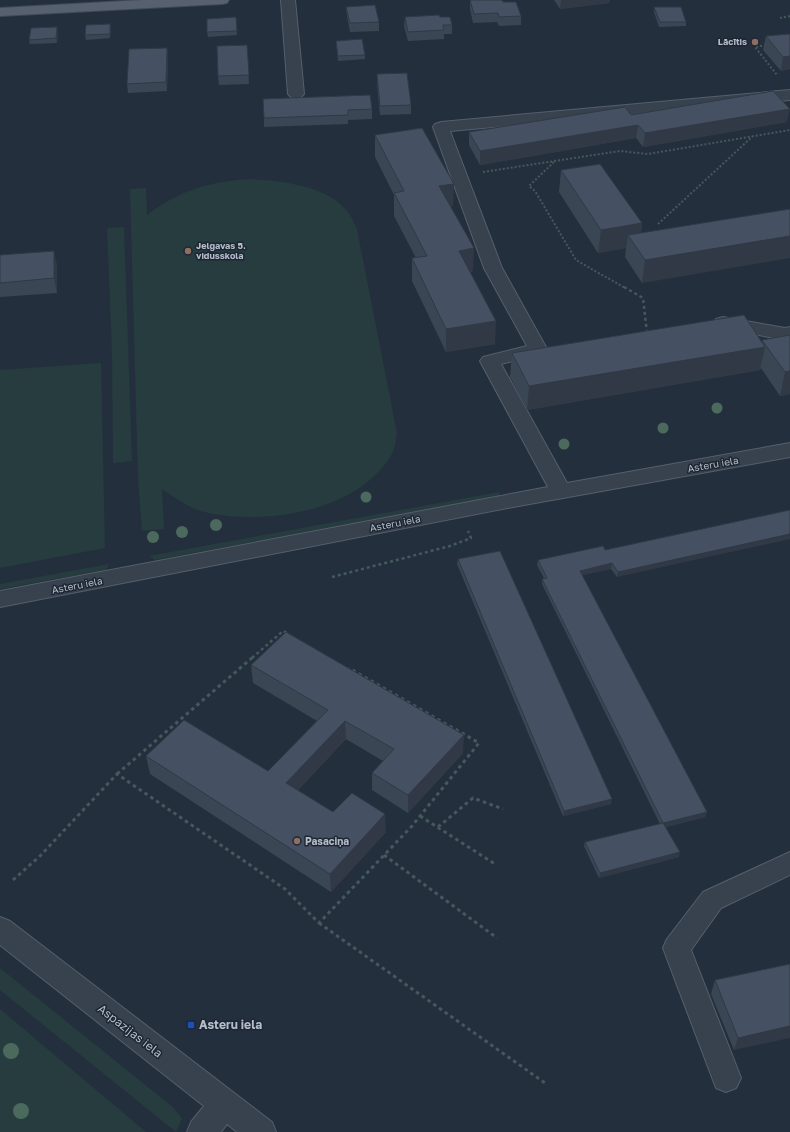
<svg xmlns="http://www.w3.org/2000/svg" width="790" height="1132" font-family="'Golos Text',sans-serif">
  <style>
    .green { fill: #263c3f }
    .lines { fill: none; stroke-linecap: round; stroke-linejoin: round }
    .minor-casing { stroke: #565f6c; stroke-width: 2 }
    .major-casing { stroke: #414a57; stroke-width: 2 }
    .path-far2 { stroke: #44595c; stroke-width: 2; stroke-dasharray: 2 2; stroke-linecap: butt }
    .path-far1 { stroke: #44595c; stroke-width: 2.5; stroke-dasharray: 3 3; stroke-linecap: butt }
    .path { stroke: #44595c; stroke-width: 3; stroke-dasharray: 3.5 3.5; stroke-linecap: butt }
    .minor { fill: #38414e; fill-rule: evenodd }
    .major { fill: #56606e; fill-rule: evenodd }
    .tree { fill: #4b6a5d }
    .wall { fill: #3b4654 }
    .shaded-wall { fill: #303945 }
    .building { fill: #455162; stroke: #303945 }
    .education-dot { fill: #8d6e63; stroke: #1d2633; stroke-width: 1.5 }
    .transit-dot { fill: #1a4fb4; stroke: #1d2633; stroke-width: 1.5 }
    .labels { text-anchor: middle; stroke-width: 3; stroke-linejoin: round; paint-order: stroke }
    .far-poi-label { font-size: 9px; font-weight: bold; fill: #b4bcc9; stroke: #1d2633; text-anchor: end }
    .street-label { font-size: 10px; fill: #b4bcc9; stroke: #1d2633 }
    .poi-label { font-size: 10px; font-weight: bold; fill: #b4bcc9; stroke: #1d2633; text-anchor: start }
    .near-poi-label { font-size: 12px; font-weight: bold; fill: #b4bcc9; stroke: #1d2633; text-anchor: start }
    .near-street-label { font-size: 12px; fill: #b4bcc9; stroke: #1d2633 }
  </style>
  <rect width="100%" height="100%" fill="#242f3e"/>
  <path class="green" d="M 250,179 C 280,181 326,185 346,210 C 351,215 354,223 357,229 L 397,433 C 396,438 396,443 394,448 C 392,456 386,464 380,470 C 342,514 258,525 204,512 C 188,508 176,498 162,489 L 164,529 L 142,531 L 138,479 L 130,189 L 146,188 L 147,215 C 178,191 211,181 250,179 Z
    M 124,227 L 132,461 L 113,463 L 112,354 L 107,228 Z
    M 101,363 L 105,548 L 0,568 L 0,370 Z
    M 499,492 L 500,496 L 155,560 L 149,556 Z
    M 109,564 L 106,570 L 0,589 L 0,584 Z
    M 0,968 L 174,1108 L 182,1119 L 176,1132 L 0,990 Z
    M 0,1009 L 146,1132 L 0,1132 Z"/>
  <g class="lines">
    <g class="minor-casing">
      <path id="minor" d="M 281,0 L 295,0 L 304,94 L 301,97 L 296,99 L 291,97 L 288,94 Z
        M 790,90 L 790,100 L 450,131 L 502,268 L 547,349 L 545,353 L 501,364 L 567,483 L 790,443 L 790,457 L 513,507 L 0,607 L 0,591 L 548,487 L 480,361 L 483,357 L 527,346 L 484,268 L 433,127 L 435,124 L 441,122 Z
        M 723,317 L 785,328 L 790,327 L 790,339 L 785,340 L 716,327 L 714,323 L 716,319 Z
        M 790,852 L 790,875 L 721,908 L 691,950 L 741,1078 L 736,1088 L 726,1092 L 716,1088 L 663,948 L 667,939 L 703,892 Z
        M 0,917 L 10,921 L 272,1122 L 276,1132 L 237,1132 L 227,1124 L 221,1132 L 187,1132 L 191,1122 L 204,1106 L 0,945 Z"/>
    </g>
    <g class="major-casing">
      <path id="major" d="M 143,0 L 229,0 L 227,3 L 222,4 L 0,16 L 0,8 Z"/>
    </g>
    <path class="path-far2" d="M 780,18 L 790,16
      M 766,45 L 755,47 L 777,75
      M 554,162 L 529,186 L 535,191 L 576,260 L 625,288
      M 483,172 L 620,151 L 648,154 L 790,130
      M 658,224 L 753,136"/>
    <path class="path-far1" d="M 624,287 L 643,298 L 647,333
      M 332,577 L 450,546 L 471,538 L 468,531
      M 252,658 L 283,631 L 287,633"/>
    <path class="path" d="M 117,774 L 253,657
      M 420,816 L 495,864
      M 438,827 L 473,798 L 503,809
      M 384,855 L 497,938
      M 13,880 L 40,856 L 117,774 L 285,889 L 319,923 L 412,826 L 479,743 L 349,668
      M 319,923 L 545,1083"/>
    <use href="#minor" class="minor"/>
    <use href="#major" class="major"/>
  </g>
  <g class="tree">
    <circle cx="717" cy="408" r="5.5"/>
    <circle cx="663" cy="428" r="5.5"/>
    <circle cx="564" cy="444" r="5.5"/>
    <circle cx="366" cy="497" r="5.5"/>
    <circle cx="216" cy="525" r="6"/>
    <circle cx="182" cy="532" r="6"/>
    <circle cx="153" cy="537" r="6"/>
    <circle cx="11" cy="1051" r="8"/>
    <circle cx="21" cy="1111" r="8"/>
  </g>
  <path class="wall" d="M 470,0 L 503,2 L 521,16 L 521,25 L 499,26 L 497,22 L 473,23 L 470,9 Z
    M 554,0 L 610,0 L 609,3 L 560,9 Z
    M 346,7 L 379,22 L 379,31 L 350,32 L 347,16 Z
    M 654,7 L 686,22 L 686,26 L 659,27 L 654,12 Z
    M 236,17 L 237,35 L 208,37 L 207,32 Z
    M 405,17 L 440,17 L 452,25 L 452,34 L 444,34 L 444,39 L 408,41 L 404,26 Z
    M 110,24 L 111,28 L 110,38 L 86,40 L 85,35 Z
    M 58,31 L 57,43 L 30,44 L 29,40 Z
    M 790,34 L 790,69 L 781,71 L 763,50 L 766,36 Z
    M 336,41 L 365,55 L 365,59 L 338,61 Z
    M 247,45 L 249,84 L 219,85 L 218,76 Z
    M 167,48 L 168,57 L 167,91 L 128,93 L 127,84 Z
    M 377,74 L 411,105 L 411,114 L 380,115 L 377,83 Z
    M 370,95 L 372,109 L 372,119 L 348,120 L 348,124 L 264,127 L 264,118 Z
    M 631,115 L 787,122 L 643,147 L 636,138 L 480,165 L 469,145 L 469,132 Z
    M 375,135 L 453,206 L 451,206 L 473,271 L 470,272 L 495,344 L 446,352 L 412,281 L 412,258 L 416,258 L 394,216 L 394,195 L 375,157 Z
    M 561,170 L 642,223 L 641,233 L 790,209 L 642,283 L 625,257 L 626,248 L 598,253 L 559,192 Z
    M 0,255 L 57,265 L 57,293 L 0,297 Z
    M 790,335 L 790,394 L 780,396 L 761,368 L 760,370 L 527,410 L 510,377 L 512,353 L 762,342 L 762,340 Z
    M 790,510 L 617,577 L 611,569 L 582,575 L 707,812 L 705,817 L 666,827 L 679,857 L 599,878 L 584,846 L 585,842 L 660,824 L 542,584 L 542,579 L 544,578 L 537,565 L 538,560 L 605,550 Z
    M 458,559 L 611,804 L 563,816 L 457,564 Z
    M 251,665 L 463,753 L 408,813 L 372,790 L 372,773 L 383,761 L 346,739 L 298,790 L 333,812 L 386,832 L 331,892 L 150,774 L 146,756 L 268,771 L 317,721 L 253,683 Z
    M 790,964 L 734,1050 L 711,994 L 715,980 Z"/>
  <path class="shaded-wall" d="M 561,0 L 610,0 L 609,3 L 560,9 Z
    M 110,24 L 111,28 L 110,38 Z
    M 57,27 L 58,31 L 57,43 L 56,38 Z
    M 167,48 L 168,57 L 167,91 L 166,82 Z
    M 790,56 L 790,69 L 781,71 L 783,57 Z
    M 790,109 L 787,122 L 643,147 L 645,133 Z
    M 638,125 L 636,138 L 480,165 L 480,151 Z
    M 454,184 L 453,206 L 439,208 L 439,186 Z
    M 642,223 L 639,246 L 628,235 L 626,248 L 598,253 L 601,230 Z
    M 790,236 L 790,258 L 642,283 L 645,260 Z
    M 474,248 L 473,271 L 458,274 L 459,251 Z
    M 54,251 L 57,265 L 57,293 L 54,278 Z
    M 496,321 L 495,344 L 446,352 L 446,329 Z
    M 765,347 L 760,370 L 527,410 L 529,386 Z
    M 790,371 L 790,394 L 780,396 L 785,372 Z
    M 790,534 L 790,539 L 617,577 L 618,572 Z
    M 612,563 L 611,569 L 579,576 L 580,571 Z
    M 345,721 L 346,739 L 288,800 L 286,783 Z
    M 464,735 L 463,753 L 408,813 L 408,795 Z
    M 612,799 L 611,804 L 563,816 L 564,811 Z
    M 707,812 L 705,817 L 662,828 L 663,823 Z
    M 385,814 L 386,832 L 331,892 L 330,874 Z
    M 680,852 L 679,857 L 599,878 L 600,873 Z
    M 790,1026 L 790,1038 L 734,1050 L 738,1038 Z"/>
  <path class="building" d="M 470,0 L 502,0 L 503,2 L 516,2 L 521,16 L 499,17 L 498,13 L 474,14 Z
    M 375,5 L 379,22 L 350,23 L 346,7 Z
    M 654,7 L 681,7 L 686,22 L 660,22 Z
    M 439,15 L 440,17 L 450,17 L 452,25 L 443,25 L 444,30 L 408,32 L 405,17 Z
    M 236,17 L 237,31 L 207,32 L 207,19 Z
    M 110,24 L 110,34 L 85,35 L 86,25 Z
    M 57,27 L 56,38 L 29,40 L 31,28 Z
    M 790,34 L 790,56 L 783,57 L 766,36 Z
    M 362,39 L 365,55 L 338,56 L 336,41 Z
    M 247,45 L 249,75 L 218,76 L 217,46 Z
    M 167,48 L 166,82 L 127,84 L 129,49 Z
    M 407,73 L 411,105 L 380,106 L 377,74 Z
    M 773,91 L 790,109 L 645,133 L 638,125 L 480,151 L 469,132 L 625,107 L 631,115 Z
    M 370,95 L 372,109 L 348,110 L 348,115 L 264,118 L 263,99 Z
    M 422,128 L 454,184 L 439,186 L 474,248 L 459,251 L 496,321 L 446,329 L 412,258 L 427,256 L 394,193 L 404,191 L 375,135 Z
    M 600,164 L 642,223 L 601,230 L 561,170 Z
    M 790,209 L 790,236 L 645,260 L 628,235 Z
    M 54,251 L 54,278 L 0,283 L 0,255 Z
    M 744,315 L 765,347 L 529,386 L 512,353 Z
    M 790,335 L 790,371 L 785,372 L 762,340 Z
    M 790,510 L 790,534 L 618,572 L 612,563 L 580,571 L 707,812 L 663,823 L 542,579 L 547,578 L 538,560 L 603,546 L 605,550 Z
    M 500,551 L 612,799 L 564,811 L 458,559 Z
    M 286,632 L 464,735 L 408,795 L 372,773 L 394,749 L 345,721 L 286,783 L 333,812 L 352,793 L 385,814 L 330,874 L 146,756 L 184,720 L 268,771 L 328,710 L 251,665 Z
    M 663,823 L 680,852 L 600,873 L 585,842 Z
    M 790,964 L 790,1026 L 738,1038 L 715,980 Z"/>
  <g class="education-dot">
    <circle cx="755" cy="42" r="4"/>
    <circle cx="188" cy="251" r="4"/>
    <circle cx="297" cy="841" r="4"/>
  </g>
  <rect class="transit-dot" x="187" y="1021" width="8" height="8" rx="2"/>
  <g class="labels">
    <g class="far-poi-label">
      <text x="747" y="45">Lācītis</text>
      <text x="196" y="249" text-anchor="start">Jelgavas 5.<tspan x="196" dy="10">vidusskola</tspan></text>
    </g>
    <g class="street-label">
      <text transform="translate(713 464) rotate(-10)" y="4">Asteru iela</text>
      <text transform="translate(395 523) rotate(-11)" y="4">Asteru iela</text>
      <text transform="translate(77 585) rotate(-11)" y="4">Asteru iela</text>
    </g>
    <g class="poi-label">
      <text x="305" y="845">Pasaciņa</text>
    </g>
    <g class="near-poi-label">
      <text x="199" y="1029">Asteru iela</text>
    </g>
    <g class="near-street-label">
      <text transform="translate(130 1031) rotate(38)" y="4">Aspazijas iela</text>
    </g>
  </g>
</svg>
